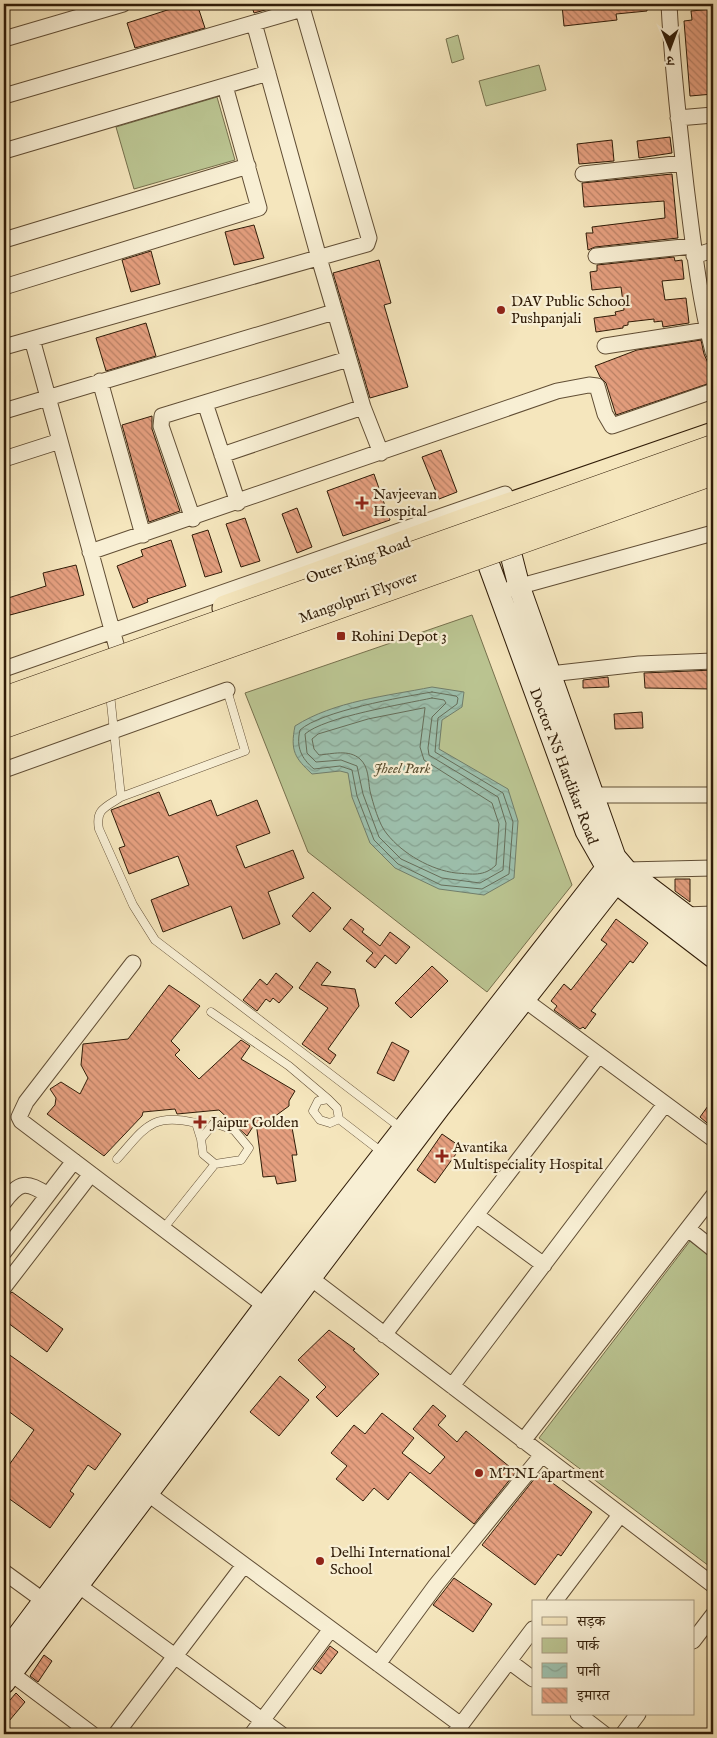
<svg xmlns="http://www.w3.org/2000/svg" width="717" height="1738" font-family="'IM FELL English','Noto Serif Devanagari',serif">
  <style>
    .green { fill: #bbc592; stroke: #76704d }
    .water { fill: url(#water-waves); stroke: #717e6b }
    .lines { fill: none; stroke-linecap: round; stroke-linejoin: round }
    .shore { stroke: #666e5a; stroke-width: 1 }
    .building { fill: url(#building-back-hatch); stroke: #301c08 }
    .lane-casing { stroke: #614e35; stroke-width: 9 }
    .street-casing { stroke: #614e35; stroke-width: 17 }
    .secondary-casing { stroke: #301c08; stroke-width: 23 }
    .primary-casing { stroke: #301c08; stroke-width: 27 }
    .lane { stroke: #f8efd4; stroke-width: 8 }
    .street { stroke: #f8efd4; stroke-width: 15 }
    .secondary { stroke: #f8efd4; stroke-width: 21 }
    .primary { stroke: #f5e6bd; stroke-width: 25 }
    .highway-bridge-casing { stroke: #301c08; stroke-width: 29; stroke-linecap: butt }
    .highway-bridge { stroke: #f5e6bd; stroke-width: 28 }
    .poi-dot { fill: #8f2418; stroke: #f8efd4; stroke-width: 2 }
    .labels { text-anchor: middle; stroke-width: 4.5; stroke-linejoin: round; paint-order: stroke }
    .poi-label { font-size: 15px; fill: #301c08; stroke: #f8efd4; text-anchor: start }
    .street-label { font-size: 15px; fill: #301c08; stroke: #f8efd4 }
    .park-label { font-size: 15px; font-style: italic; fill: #5a4f31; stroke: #f8efd4 }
  </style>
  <defs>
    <pattern id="water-waves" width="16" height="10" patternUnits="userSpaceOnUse" patternTransform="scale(1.25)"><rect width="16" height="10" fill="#9dc0ad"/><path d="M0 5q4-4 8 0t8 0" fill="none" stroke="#88a493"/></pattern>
    <pattern id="building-back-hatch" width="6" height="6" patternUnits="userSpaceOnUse" patternTransform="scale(1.25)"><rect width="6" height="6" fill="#e59f7f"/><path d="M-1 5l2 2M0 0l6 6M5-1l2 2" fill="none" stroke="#ba8166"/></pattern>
  </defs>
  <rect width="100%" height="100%" fill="#f5e6bd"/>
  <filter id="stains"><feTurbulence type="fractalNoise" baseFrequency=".004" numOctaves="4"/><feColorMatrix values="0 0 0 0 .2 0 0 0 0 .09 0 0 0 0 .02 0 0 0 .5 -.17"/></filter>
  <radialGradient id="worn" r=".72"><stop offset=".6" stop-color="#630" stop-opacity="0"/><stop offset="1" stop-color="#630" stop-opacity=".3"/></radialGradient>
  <path class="green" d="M 458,35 L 464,59 L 452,63 L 446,39 Z
    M 539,65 L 546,90 L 486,106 L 479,81 Z
    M 217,97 L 235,160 L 134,189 L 116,127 Z
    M 472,615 L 572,885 L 487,992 L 308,852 L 245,693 Z
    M 690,1241 L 713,1258 L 713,1569 L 539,1438 Z"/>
  <path class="water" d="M 432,687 L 464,692 L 462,707 L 442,720 L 439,749 L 508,789 L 518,821 L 514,878 L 484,895 L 439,889 L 395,868 L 370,843 L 352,797 L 348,773 L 340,771 L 312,774 C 295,758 290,751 295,726 C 334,701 387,696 432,687 Z"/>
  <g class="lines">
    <path class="shore" d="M 432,692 L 456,696 L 458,698 L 457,704 L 438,718 L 435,752 L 503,793 L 513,822 L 509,874 L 482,889 L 441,885 L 398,864 L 374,840 L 357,796 L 352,770 L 340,766 L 314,769 C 301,758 296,747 300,730 C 321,711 402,697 432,692 Z
      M 432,698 L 444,700 L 446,703 L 432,717 L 428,748 L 429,755 L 498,797 L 506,823 L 503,870 L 480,883 L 442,878 L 401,859 L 379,837 L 363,794 L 357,766 L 341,760 L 316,762 L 307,753 L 305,734 C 324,717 404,704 432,698 Z
      M 425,708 L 420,747 L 424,760 L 492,803 L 499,824 L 496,865 C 484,877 472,874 456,873 C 431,870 403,854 387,834 C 379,825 373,803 370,791 C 368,780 369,767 360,759 C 349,749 332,754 319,755 L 314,749 L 312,739 L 318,734 L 368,719 Z"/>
  </g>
  <path class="building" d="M 186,4 L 197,4 L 205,28 L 135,48 L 127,23 Z
    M 251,4 L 287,4 L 254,13 Z
    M 574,4 L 647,4 L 647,11 L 616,14 L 617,20 L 564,26 L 562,5 Z
    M 713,9 L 713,94 L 690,96 L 684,21 L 692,20 L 691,11 Z
    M 670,137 L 672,153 L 639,158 L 637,141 Z
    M 612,140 L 614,161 L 579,164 L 577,144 Z
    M 672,174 L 678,238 L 595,247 L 588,250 L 586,233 L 593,233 L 592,227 L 665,218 L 664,201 L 584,207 L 582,183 Z
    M 254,225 L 264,258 L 234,265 L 225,232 Z
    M 151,251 L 160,284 L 131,292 L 122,260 Z
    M 674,257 L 675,261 L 682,260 L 684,279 L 662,281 L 665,300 L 686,298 L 689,323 L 663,327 L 662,321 L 654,322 L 654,319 L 628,322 L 628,325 L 623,326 L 623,328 L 596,332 L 594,318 L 616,315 L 615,312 L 624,310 L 621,287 L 592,290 L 590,272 L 597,271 L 597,265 Z
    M 379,260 L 391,303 L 384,305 L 408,387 L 370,398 L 333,273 Z
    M 146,323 L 156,356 L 106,371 L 96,338 Z
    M 701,340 L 704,354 L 713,374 L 713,382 L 616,415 L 606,383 L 600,377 L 595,366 L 637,350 Z
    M 152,416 L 152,429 L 180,511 L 149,522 L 122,425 Z
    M 441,450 L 457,492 L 439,499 L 422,457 Z
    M 374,474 L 390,520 L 343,536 L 327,491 Z
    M 297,508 L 312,547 L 297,553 L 282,514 Z
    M 245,518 L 260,561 L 241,567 L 226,524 Z
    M 208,530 L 222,572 L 205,577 L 192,535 Z
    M 171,540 L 186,586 L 147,599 L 148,602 L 133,608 L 117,566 L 143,556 L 141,550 Z
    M 76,565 L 84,595 L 10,615 L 5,599 L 46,586 L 43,573 Z
    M 713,670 L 713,689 L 645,688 L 644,673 Z
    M 608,677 L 609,687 L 583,688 L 583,680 Z
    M 642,712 L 643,728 L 615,729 L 614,714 Z
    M 159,792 L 169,816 L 211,800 L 217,816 L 257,800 L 270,833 L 236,846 L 245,868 L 293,850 L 304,878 L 268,892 L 280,924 L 243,939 L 231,906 L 163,932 L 151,900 L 189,885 L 178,856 L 129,874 L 119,848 L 125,846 L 111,810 Z
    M 675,879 L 690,879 L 690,902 L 675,891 Z
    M 313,892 L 331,908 L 310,932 L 292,916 Z
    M 351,919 L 364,929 L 362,932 L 380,946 L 390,932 L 410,947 L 396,964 L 385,955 L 375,968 L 366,961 L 373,953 L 343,929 Z
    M 616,919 L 648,943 L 633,963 L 630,961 L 591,1011 L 596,1014 L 585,1029 L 583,1027 L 580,1029 L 554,1010 L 557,1006 L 551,1001 L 564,984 L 571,990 L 607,944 L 601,940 Z
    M 317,962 L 331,972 L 321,985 L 355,989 L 359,1006 L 328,1049 L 336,1055 L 330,1064 L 302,1044 L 328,1008 L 299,988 Z
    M 432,966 L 448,981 L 411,1018 L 395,1003 Z
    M 276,973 L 293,987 L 279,1003 L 273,998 L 270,1002 L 266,999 L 257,1011 L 243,1000 L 260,979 L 267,985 Z
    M 169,985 L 200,1006 L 171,1041 L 180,1050 L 175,1055 L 199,1079 L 241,1040 L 250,1046 L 241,1059 L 295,1091 L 289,1101 L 289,1106 L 267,1122 L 291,1122 L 297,1155 L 292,1155 L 296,1181 L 277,1184 L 275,1176 L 263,1177 L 256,1122 L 247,1136 L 219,1110 L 177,1114 L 175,1109 L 143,1112 L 142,1116 L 104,1156 L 47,1114 L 55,1105 L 56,1098 L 50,1089 L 61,1082 L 80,1094 L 88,1078 L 81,1065 L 83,1044 L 128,1039 Z
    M 392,1042 L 409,1051 L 394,1081 L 377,1073 Z
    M 713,1099 L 713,1128 L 700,1117 Z
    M 442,1134 L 461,1147 L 435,1183 L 417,1170 Z
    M 12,1292 L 63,1329 L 47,1352 L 4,1320 L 4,1298 Z
    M 329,1330 L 355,1349 L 353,1350 L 379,1374 L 337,1417 L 316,1397 L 326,1387 L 298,1360 Z
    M 4,1351 L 121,1434 L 95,1470 L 88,1465 L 70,1491 L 74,1494 L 50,1528 L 4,1495 L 4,1472 L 34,1430 L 4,1408 Z
    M 280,1376 L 309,1400 L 279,1436 L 250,1412 Z
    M 433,1405 L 446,1416 L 438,1425 L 457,1442 L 466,1431 L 516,1472 L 474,1524 L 410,1472 L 388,1500 L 374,1488 L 363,1501 L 336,1479 L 347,1466 L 331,1453 L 354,1425 L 365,1434 L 382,1413 L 414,1438 L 402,1453 L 430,1474 L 445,1457 L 413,1429 Z
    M 539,1473 L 592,1512 L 561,1556 L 558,1554 L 535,1585 L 482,1545 Z
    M 454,1578 L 492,1604 L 473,1632 L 433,1605 Z
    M 330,1646 L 338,1652 L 321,1674 L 313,1669 Z
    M 44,1655 L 52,1661 L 38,1682 L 30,1676 Z
    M 16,1693 L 25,1702 L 4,1727 L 4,1707 Z"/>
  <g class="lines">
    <g class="lane-casing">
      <path id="lane" d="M 110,694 L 121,797 C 106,807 95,809 99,829 L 133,905 L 155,940 L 401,1128
        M 121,797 L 245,751 L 227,690
        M 211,1012 L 289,1066 L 328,1099
        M 339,1119 L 330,1123 L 320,1120 L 313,1111 L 318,1101 L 328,1099 L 337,1108 L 339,1119 L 383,1153
        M 117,1159 C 145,1128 151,1112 196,1123 L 201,1139
        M 163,1229 L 215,1164 L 241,1160 L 249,1148 L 234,1130 L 214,1123 L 201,1139 L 203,1154 L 215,1164"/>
    </g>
    <g class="street-casing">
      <path id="street" d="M 669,4 C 672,65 679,125 686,186 C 693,242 699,297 713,352
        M 4,39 L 123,4
        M 4,96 L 302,9
        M 678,118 L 713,115
        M 4,151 L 268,73
        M 583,174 L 683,163
        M 4,240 L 248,166
        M 596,256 L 693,246
        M 694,256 L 713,250
        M 4,287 L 259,208 L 225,86
        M 32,339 L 117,648
        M 605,346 L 713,329
        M 4,347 L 367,244 L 369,238 L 301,4
        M 100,381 L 143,535
        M 205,403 L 238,503
        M 363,407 L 381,453
        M 4,411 L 334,312
        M 222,455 L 363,407 L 319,258 L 254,23
        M 4,459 L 60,441
        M 193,519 L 161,426 L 162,416 L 348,359
        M 90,552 L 557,391 L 589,385 L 597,386 L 605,414 L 612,426 L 713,391
        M 510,589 L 713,533
        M 4,669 L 505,494
        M 550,674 L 639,664 L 713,661
        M 4,770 L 227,690
        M 592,795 L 713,795
        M 626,870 L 713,868
        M 685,915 L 713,914
        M 133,963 L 26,1102 L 19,1117 L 21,1121 L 273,1312
        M 518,995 L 713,1139
        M 4,1202 C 20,1181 26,1181 48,1195
        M 476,1215 L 544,1265
        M 688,1229 L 713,1249
        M 4,1252 L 74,1161
        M 304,1273 L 713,1585
        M 4,1287 L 91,1174
        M 384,1335 L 599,1055
        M 452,1386 L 665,1104
        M 523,1441 L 713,1196
        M 147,1493 L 461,1725
        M 4,1572 L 44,1601
        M 78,1585 L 281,1734
        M 554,1602 L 620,1515
        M 693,1641 L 713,1615
        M 509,1661 L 533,1679
        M 378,1664 L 436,1585 L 542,1455
        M 4,1668 L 92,1734
        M 578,1714 L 604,1734
        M 116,1734 L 244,1565
        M 252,1734 L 331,1629
        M 454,1734 L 533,1629
        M 623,1734 L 638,1714"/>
    </g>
    <g class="secondary-casing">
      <path id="secondary" d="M 510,551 L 519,586 L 615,857 L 626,870 L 713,936
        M 487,560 L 586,831 L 615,882 L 713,957
        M 4,1654 L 265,1306 L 615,857
        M 4,1683 L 439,1108 L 626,870"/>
    </g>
    <g class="primary-casing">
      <path id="primary" d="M 225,608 L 470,519 L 713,435"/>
    </g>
    <use href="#lane" class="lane"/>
    <use href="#street" class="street"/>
    <use href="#secondary" class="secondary"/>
    <use href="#primary" class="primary"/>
    <g class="highway-bridge-casing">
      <path id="highway-bridge" d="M 4,701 L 713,449
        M 4,724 L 713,471"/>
    </g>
    <use href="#highway-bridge" class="highway-bridge"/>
  </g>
  <g class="poi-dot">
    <circle cx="501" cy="310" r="5"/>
    <path d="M359.5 495.5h5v5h5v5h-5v5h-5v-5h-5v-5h5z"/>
    <rect x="336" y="631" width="10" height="10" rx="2.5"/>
    <path d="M197.5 1114.5h5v5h5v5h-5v5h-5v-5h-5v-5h5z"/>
    <path d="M439.5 1148.5h5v5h5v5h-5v5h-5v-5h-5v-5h5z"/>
    <circle cx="479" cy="1473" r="5"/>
    <circle cx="320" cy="1561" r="5"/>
  </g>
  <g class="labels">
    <g class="poi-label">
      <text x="511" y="306">DAV Public School<tspan x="511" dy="17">Pushpanjali</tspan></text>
      <text x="373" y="499">Navjeevan<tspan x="373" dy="17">Hospital</tspan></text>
      <text x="351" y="641">Rohini Depot 3</text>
      <text x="211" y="1127">Jaipur Golden</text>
      <text x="453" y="1152">Avantika<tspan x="453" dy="17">Multispeciality Hospital</tspan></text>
      <text x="489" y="1478">MTNL apartment</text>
      <text x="330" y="1557">Delhi International<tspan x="330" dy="17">School</tspan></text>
    </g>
    <g class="street-label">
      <text transform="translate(358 560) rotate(-20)" y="5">Outer Ring Road</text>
      <text transform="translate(358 597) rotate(-20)" y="5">Mangolpuri Flyover</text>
      <text transform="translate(564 766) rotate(69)" y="5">Doctor NS Hardikar Road</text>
    </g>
    <g class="park-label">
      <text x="402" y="773">Jheel Park</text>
    </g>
  </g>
  <rect width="717" height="1738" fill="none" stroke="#f5e6bd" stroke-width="20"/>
  <rect x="5" y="5" width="707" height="1728" fill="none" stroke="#301c08" stroke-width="2.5"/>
  <rect x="10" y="10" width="697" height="1718" fill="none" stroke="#301c08"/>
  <rect x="532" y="1600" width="162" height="115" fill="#f8efd4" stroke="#a89b82"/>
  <rect x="542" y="1617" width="25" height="8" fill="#f5e6bd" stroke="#a89b82"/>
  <text x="577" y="1626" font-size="15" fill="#301c08">सड़क</text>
  <rect x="542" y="1638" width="25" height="15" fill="#bbc592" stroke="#a89b82"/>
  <text x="577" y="1650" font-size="15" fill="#301c08">पार्क</text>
  <rect x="542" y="1663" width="25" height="15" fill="url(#water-waves)" stroke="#a89b82"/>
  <text x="577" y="1676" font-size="15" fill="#301c08">पानी</text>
  <rect x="542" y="1688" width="25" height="15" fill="url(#building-back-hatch)" stroke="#a89b82"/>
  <text x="577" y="1700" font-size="15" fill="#301c08">इमारत</text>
  <g transform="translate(670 48) rotate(179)" stroke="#f8efd4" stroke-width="4" paint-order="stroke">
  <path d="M0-4L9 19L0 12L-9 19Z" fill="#301c08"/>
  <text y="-8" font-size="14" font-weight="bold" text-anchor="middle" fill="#301c08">उ</text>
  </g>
  <rect width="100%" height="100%" filter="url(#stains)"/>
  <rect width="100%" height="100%" fill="url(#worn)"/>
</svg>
